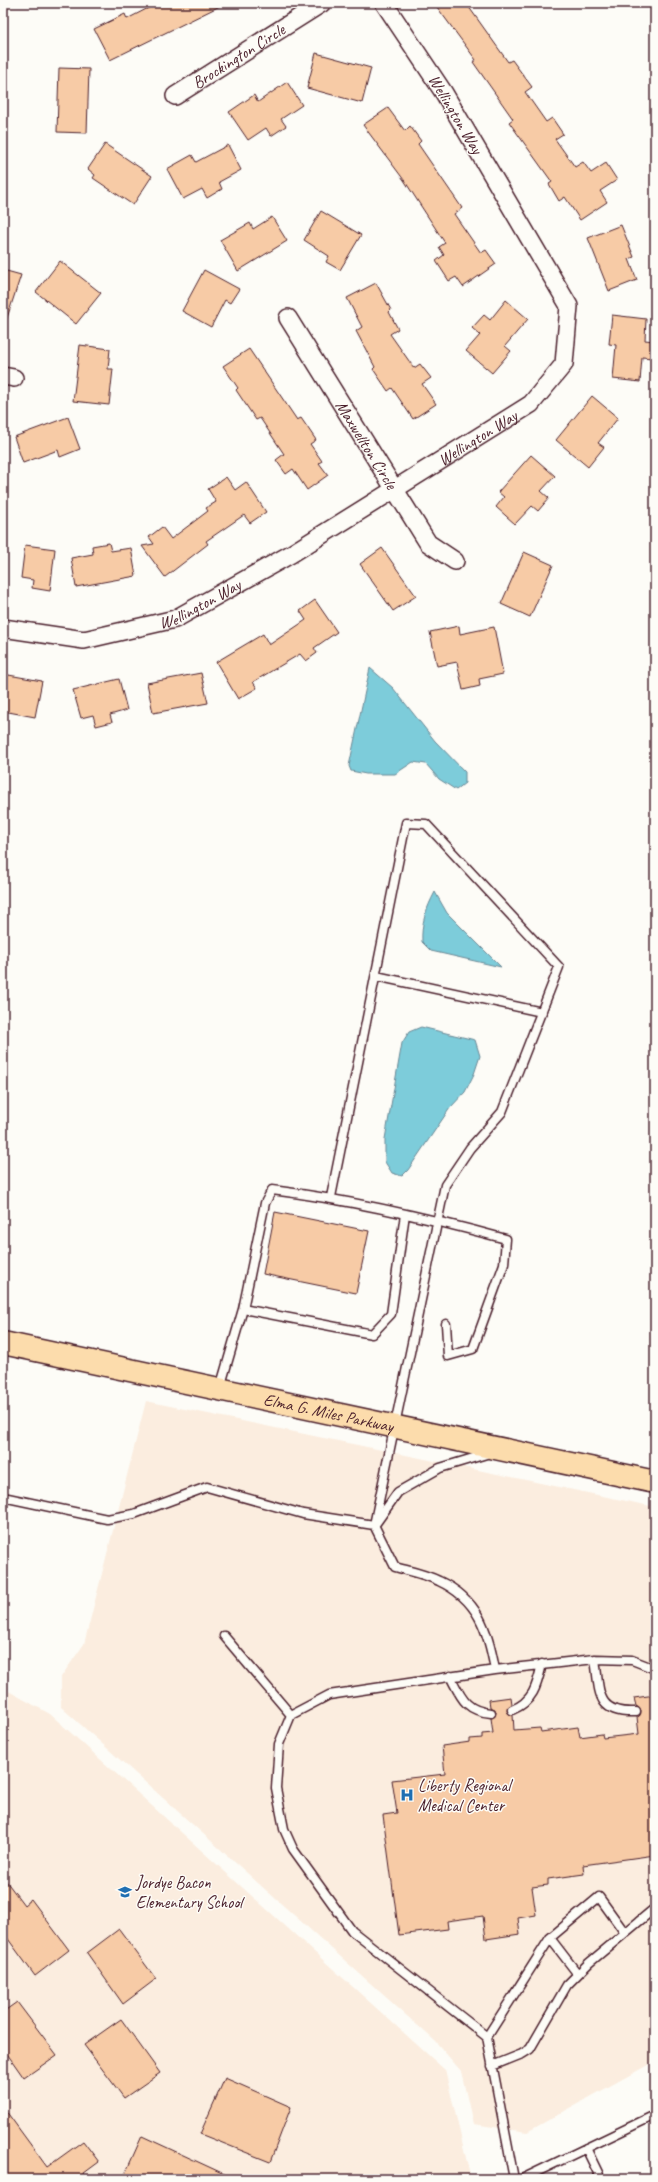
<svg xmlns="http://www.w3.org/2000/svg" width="658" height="2182" font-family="Caveat,sans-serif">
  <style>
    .built { fill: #fbeddf }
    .water { fill: #7dccda; stroke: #698794 }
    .building { fill: #f7cba6; stroke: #4a1f2b }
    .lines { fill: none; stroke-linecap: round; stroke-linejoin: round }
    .lane-casing { stroke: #4a1f2b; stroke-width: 11 }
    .street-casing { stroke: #4a1f2b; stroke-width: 20 }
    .primary-casing { stroke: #4a1f2b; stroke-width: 25 }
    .lane { stroke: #fdfcf7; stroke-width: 8 }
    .street { stroke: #fdfcf7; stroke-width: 17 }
    .primary { stroke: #fcdcac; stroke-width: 22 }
    .labels { text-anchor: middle; stroke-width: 3; stroke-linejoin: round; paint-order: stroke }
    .street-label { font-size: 17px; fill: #4a1f2b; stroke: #fdfcf7 }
    .poi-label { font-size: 17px; fill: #4a1f2b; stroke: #fdfcf7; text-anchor: start }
  </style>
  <rect width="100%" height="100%" fill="#fdfcf7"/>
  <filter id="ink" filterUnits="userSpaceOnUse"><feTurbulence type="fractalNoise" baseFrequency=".025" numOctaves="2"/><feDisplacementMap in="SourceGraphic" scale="8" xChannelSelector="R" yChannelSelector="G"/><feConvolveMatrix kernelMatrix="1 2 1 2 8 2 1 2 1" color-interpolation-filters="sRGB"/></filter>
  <g filter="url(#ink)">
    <path class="built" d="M 146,1401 L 655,1507 L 655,2061 L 527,2132 L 473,2124 L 461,2071 L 435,2041 L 61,1707 L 61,1677 L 84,1644 Z
      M 3,1688 L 50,1714 L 445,2070 L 471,2179 L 3,2179 Z"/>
    <path class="water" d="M 370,668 L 393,688 L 435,741 L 465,772 L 465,783 L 456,790 L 439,779 L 426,764 L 413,762 L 395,774 L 366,774 L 351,771 L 349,766 Z
      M 435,892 L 447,913 L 501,967 L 431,951 L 422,942 C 421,923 426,909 435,892 Z
      M 421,1027 L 475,1040 L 480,1056 L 474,1074 L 465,1092 L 450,1108 L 408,1170 L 402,1176 L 392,1173 L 385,1162 L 385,1139 L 402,1043 L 409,1032 Z"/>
    <path class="building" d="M 158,3 L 226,3 L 110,60 L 94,29 L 125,14 L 127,19 Z
      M 434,3 L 466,3 L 508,62 L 512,60 L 532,87 L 525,92 L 546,122 L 552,118 L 563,134 L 555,139 L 575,167 L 583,162 L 591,173 L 606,163 L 617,180 L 600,191 L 607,202 L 580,220 L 565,197 L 559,201 L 549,184 L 552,182 L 509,122 L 513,119 L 473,62 L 476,60 Z
      M 316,53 L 371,68 L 362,103 L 307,88 Z
      M 59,68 L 89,69 L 87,133 L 57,132 Z
      M 287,82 L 302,105 L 281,119 L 286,126 L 271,136 L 266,128 L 248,140 L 229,112 L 254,95 L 258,102 Z
      M 388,108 L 405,131 L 410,126 L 421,141 L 418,144 L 462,208 L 454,214 L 481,253 L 486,250 L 496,264 L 463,287 L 456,277 L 449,281 L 436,261 L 444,255 L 439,247 L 445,243 L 404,180 L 363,125 Z
      M 105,144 L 152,176 L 133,205 L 93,178 L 95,175 L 88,169 Z
      M 228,145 L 241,170 L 219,182 L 222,189 L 207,198 L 202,189 L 183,199 L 167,169 L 192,155 L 196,162 Z
      M 321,211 L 361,235 L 340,270 L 326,262 L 329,256 L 304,240 Z
      M 272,217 L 287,241 L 238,271 L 220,240 L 250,223 L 253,229 Z
      M 621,225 L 634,257 L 629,259 L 637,280 L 609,291 L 588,238 Z
      M 60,261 L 101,293 L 76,324 L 36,292 Z
      M 3,270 L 21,275 L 6,321 L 3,321 Z
      M 204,270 L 239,289 L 230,303 L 225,300 L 211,327 L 182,311 Z
      M 376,283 L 391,310 L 389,312 L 398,329 L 390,334 L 414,368 L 420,364 L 431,378 L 422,384 L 436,404 L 413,419 L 392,388 L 388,391 L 373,369 L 375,367 L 356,331 L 362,327 L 347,298 Z
      M 506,300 L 528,319 L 505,346 L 511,351 L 492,373 L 466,351 L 480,335 L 472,328 L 484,315 L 490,320 Z
      M 612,315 L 646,319 L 645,340 L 654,341 L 652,358 L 642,357 L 640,382 L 613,379 L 616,345 L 609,344 Z
      M 80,345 L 110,349 L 108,369 L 113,369 L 109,405 L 73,401 Z
      M 249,349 L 297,420 L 301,418 L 316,440 L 310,444 L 322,461 L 319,463 L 328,475 L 307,490 L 293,469 L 286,474 L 276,460 L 284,454 L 260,418 L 256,420 L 236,390 L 238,388 L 223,366 Z
      M 592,396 L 618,418 L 598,443 L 604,447 L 588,467 L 556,440 Z
      M 68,417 L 80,449 L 60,457 L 58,450 L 23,463 L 14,437 Z
      M 531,455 L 555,476 L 541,491 L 549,498 L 538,511 L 532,506 L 515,524 L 496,507 L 504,497 L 498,492 Z
      M 226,477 L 235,490 L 246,482 L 266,512 L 250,523 L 244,515 L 206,541 L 208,544 L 165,577 L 142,546 L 154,544 L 149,537 L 162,527 L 171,539 L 208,511 L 206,508 L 216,502 L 208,489 Z
      M 109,543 L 111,551 L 131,548 L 136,576 L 76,587 L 71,558 L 93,554 L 92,546 Z
      M 25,545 L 55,549 L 50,591 L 32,588 L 33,580 L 21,578 Z
      M 382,548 L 416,596 L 393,611 L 360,564 Z
      M 524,552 L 553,565 L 530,617 L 501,604 Z
      M 315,600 L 337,632 L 314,648 L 317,653 L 306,661 L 300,654 L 253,682 L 257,688 L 238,699 L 216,662 L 263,634 L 269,645 L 306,620 L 300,611 Z
      M 459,626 L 460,634 L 494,627 L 503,674 L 479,679 L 480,686 L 463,690 L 457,662 L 437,666 L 430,632 Z
      M 201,673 L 208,703 L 153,713 L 147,683 Z
      M 3,674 L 42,681 L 35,717 L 3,711 Z
      M 119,679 L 127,710 L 110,715 L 112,722 L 96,726 L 93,715 L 81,718 L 73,690 Z
      M 275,1212 L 369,1231 L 356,1293 L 263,1274 Z
      M 655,1695 L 655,1855 L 583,1865 L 584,1874 L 548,1879 L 548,1885 L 532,1887 L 536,1915 L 518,1918 L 520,1934 L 486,1939 L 483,1916 L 447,1921 L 448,1929 L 399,1935 L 383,1815 L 397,1813 L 392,1780 L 445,1774 L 442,1746 L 470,1742 L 470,1739 L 482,1738 L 482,1734 L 493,1733 L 491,1718 L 496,1713 L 495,1709 L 490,1707 L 489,1700 L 511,1697 L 512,1704 L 507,1710 L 509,1714 L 513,1715 L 514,1730 L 540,1728 L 541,1732 L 578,1727 L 580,1737 L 602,1734 L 603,1738 L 639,1734 L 637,1717 L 641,1712 L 639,1708 L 636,1706 L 634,1698 Z
      M 3,1877 L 24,1905 L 31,1899 L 69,1950 L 35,1976 L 3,1932 Z
      M 119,1929 L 156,1979 L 123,2004 L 87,1953 Z
      M 17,2002 L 57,2055 L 24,2078 L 3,2048 L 3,2012 Z
      M 121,2019 L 160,2073 L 124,2098 L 84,2045 Z
      M 225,2078 L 291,2107 L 270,2162 L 200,2134 Z
      M 3,2107 L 47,2167 L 83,2141 L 99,2162 L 76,2179 L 3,2179 Z
      M 142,2136 L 235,2179 L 136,2179 L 125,2174 Z"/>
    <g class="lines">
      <g class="lane-casing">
        <path id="lane" d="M 376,976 L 542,1012
          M 331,1197 L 406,823 L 426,824 L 559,967 L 502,1112 L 470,1148 L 445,1185 L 374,1525 L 395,1567 C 409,1571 425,1574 439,1581 C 478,1599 488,1630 495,1670
          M 243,1309 L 372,1334 L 391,1314 L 405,1214
          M 220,1388 L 243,1309 L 265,1203 L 272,1190 C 352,1200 429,1218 506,1239 L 504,1264 L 473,1349 L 448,1356 L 446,1324
          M 3,1497 L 107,1519 L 134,1514 L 207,1487 L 303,1514 L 374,1525
          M 376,1523 L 398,1492 L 440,1468 L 490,1453
          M 224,1636 L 291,1715
          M 595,1659 C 600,1691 595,1714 636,1712
          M 450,1676 C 461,1697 465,1711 491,1713
          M 512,1710 C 534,1701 537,1685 542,1664
          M 550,1938 L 577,1973
          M 487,2037 L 550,1938 L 599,1897 L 625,1933
          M 492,2066 L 522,2054 L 530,2049 L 567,1985 L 589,1963 L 655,1908
          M 586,2148 L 601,2179
          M 514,2179 L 487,2037 L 352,1931 L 293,1849 L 284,1829 L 276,1788 L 279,1744 L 291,1715 L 329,1695 L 495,1670 L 595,1659 L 632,1660 L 655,1669
          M 522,2179 L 655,2115"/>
      </g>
      <g class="street-casing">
        <g id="street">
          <path id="s1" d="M 175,96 L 322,3"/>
          <path id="s2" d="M 288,318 L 428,543 L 455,561"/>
          <path d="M 3,376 L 14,378"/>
          <path id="s3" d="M 3,628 L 84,640 L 175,619 L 291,554 L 531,404 L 564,364 L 569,306 L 444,93 L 384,3"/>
        </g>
      </g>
      <g class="primary-casing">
        <g id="primary">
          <path id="s4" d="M 3,1343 L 655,1482"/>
        </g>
      </g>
      <use href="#lane" class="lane"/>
      <use href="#street" class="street"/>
      <use href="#primary" class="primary"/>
    </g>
  </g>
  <defs>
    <g id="hospital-bare" transform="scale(1.08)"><path d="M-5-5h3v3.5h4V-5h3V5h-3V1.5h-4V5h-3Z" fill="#1f6fb2" stroke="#fdfcf7" stroke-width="2.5" paint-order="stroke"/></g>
    <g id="school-bare" transform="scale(1.08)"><path d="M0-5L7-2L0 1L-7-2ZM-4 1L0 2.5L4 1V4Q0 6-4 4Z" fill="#1f6fb2" stroke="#fdfcf7" stroke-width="2.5" paint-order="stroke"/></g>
  </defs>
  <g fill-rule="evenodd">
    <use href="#hospital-bare" x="407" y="1795"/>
    <use href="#school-bare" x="125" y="1892"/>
  </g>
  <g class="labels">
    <g class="street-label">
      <text dy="6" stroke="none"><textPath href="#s1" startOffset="75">Brockington Circle</textPath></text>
      <text transform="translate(456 114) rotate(59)" y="6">Wellington Way</text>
      <text dy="6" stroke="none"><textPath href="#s3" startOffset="528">Wellington Way</textPath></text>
      <text dy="6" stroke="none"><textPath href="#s2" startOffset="149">Maxwellton Circle</textPath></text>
      <text dy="6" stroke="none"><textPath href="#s3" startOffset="204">Wellington Way</textPath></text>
      <text dy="6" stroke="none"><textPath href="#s4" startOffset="333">Elma G. Miles Parkway</textPath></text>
    </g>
    <g class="poi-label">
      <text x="418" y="1791">Liberty Regional<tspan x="418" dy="20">Medical Center</tspan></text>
      <text x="136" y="1888">Jordye Bacon<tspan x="136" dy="20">Elementary School</tspan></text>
    </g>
  </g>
  <rect width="658" height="2182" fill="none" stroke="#fdfcf7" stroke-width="16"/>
  <rect x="8" y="8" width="642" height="2166" fill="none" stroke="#4a1f2b" stroke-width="1.5" filter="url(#ink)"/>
</svg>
